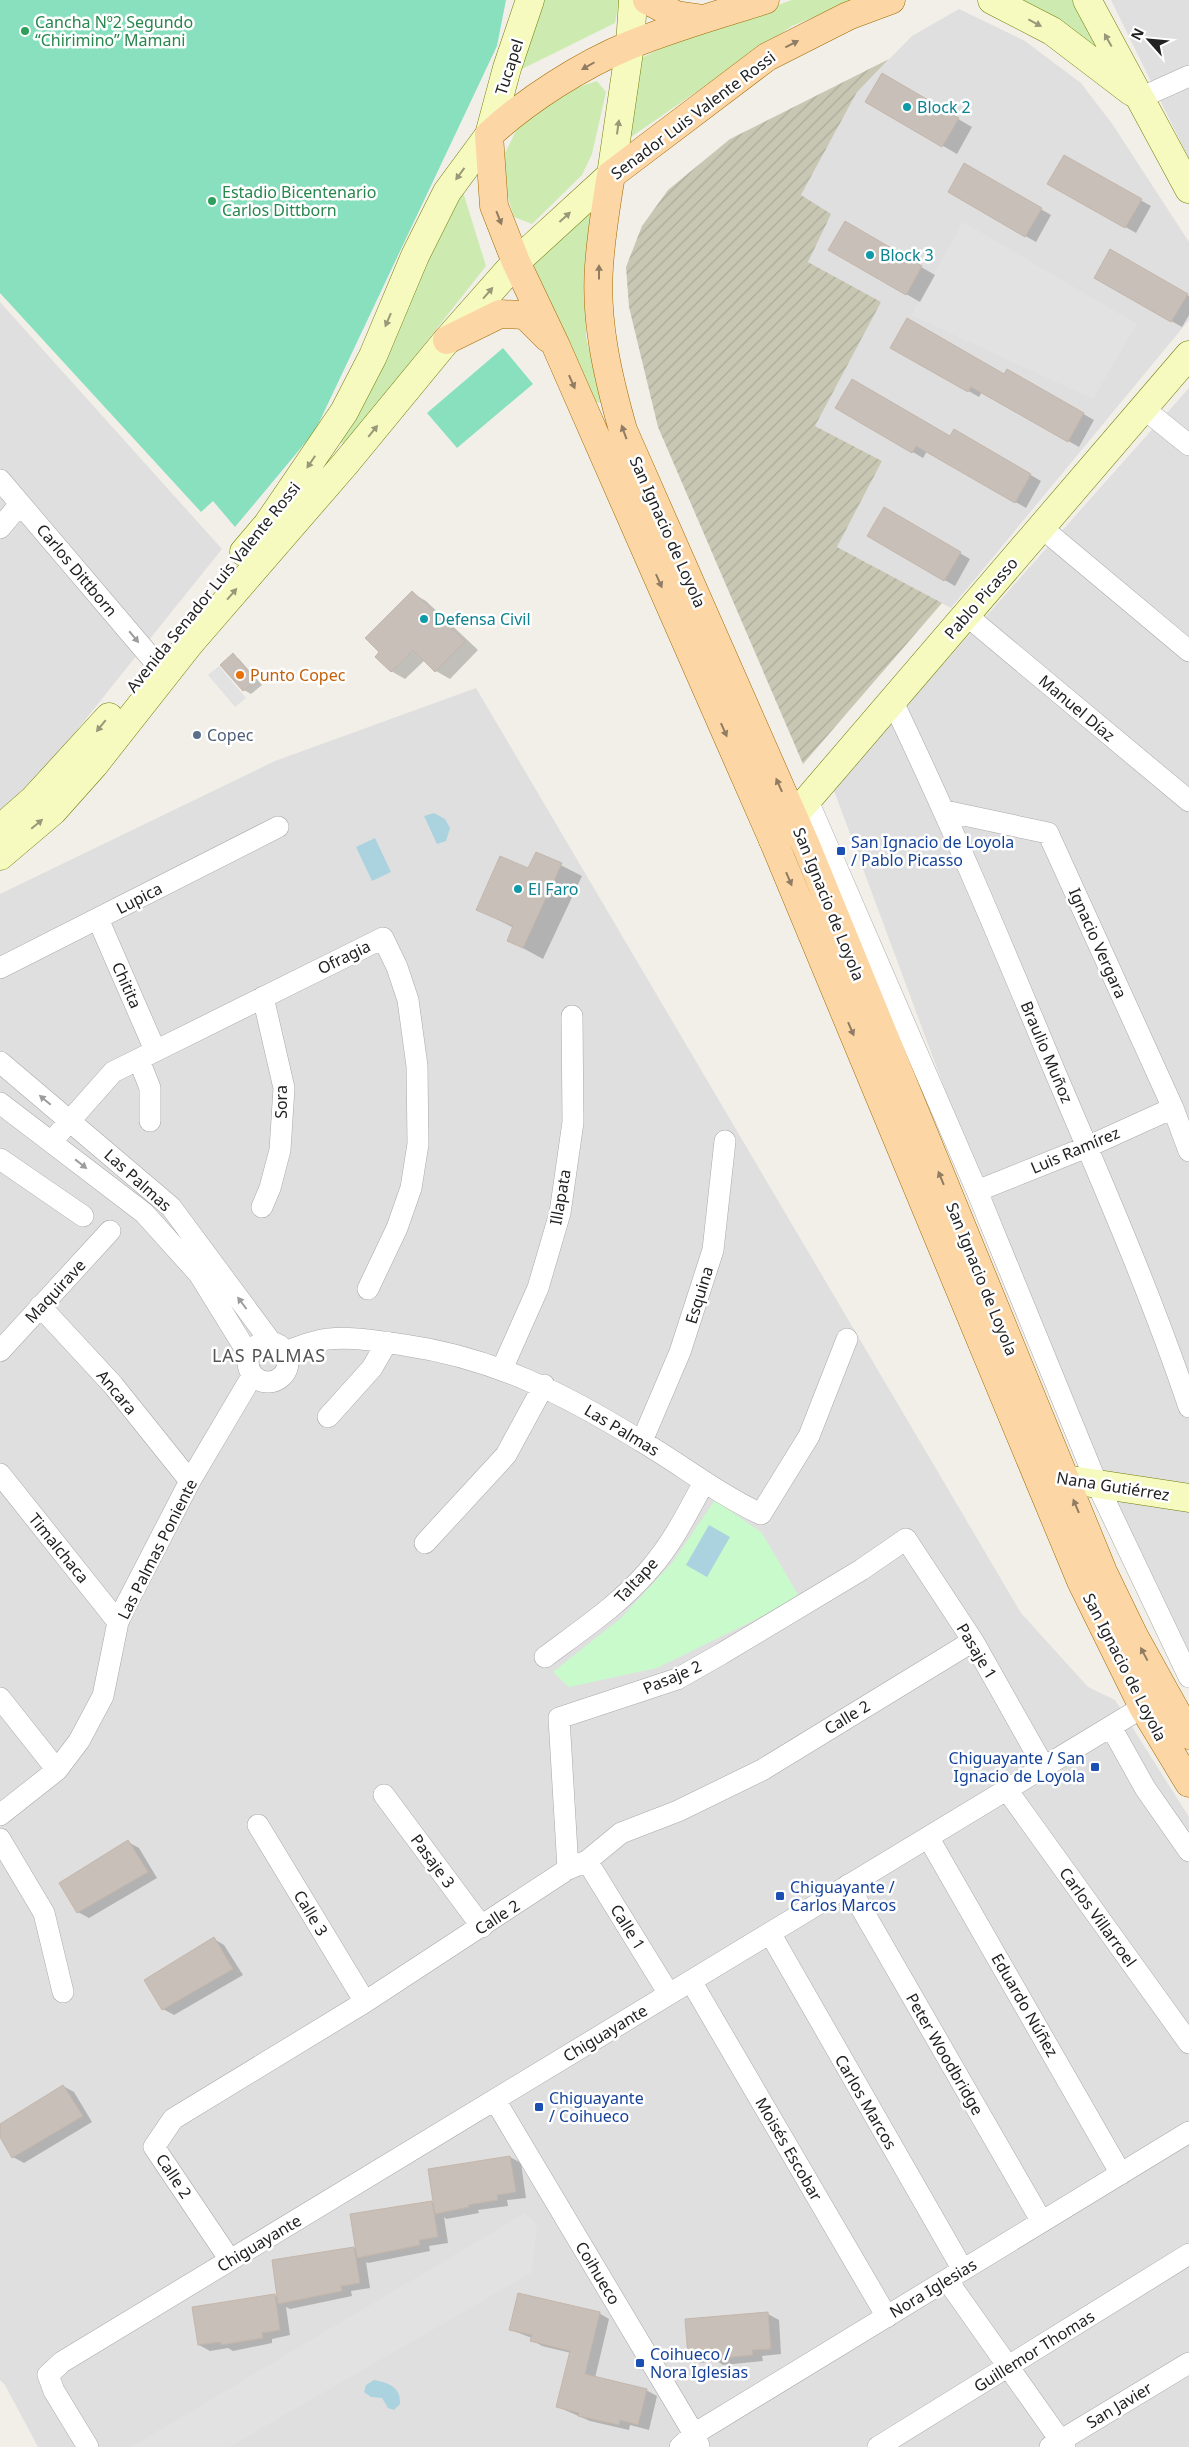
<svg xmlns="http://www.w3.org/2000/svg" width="1189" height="2447" font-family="'Noto Sans',sans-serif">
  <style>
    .residential { fill: #e0dfdf }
    .construction { fill: url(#construction-furrows) }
    .grass { fill: #cdebb0 }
    .park { fill: #c8facc }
    .pitch { fill: #88e0be }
    .parking { fill: #e2e2e2 }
    .water { fill: #aad3df }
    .shadow { fill: #0003 }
    .building { fill: #c7bfb8; stroke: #c4b6ab }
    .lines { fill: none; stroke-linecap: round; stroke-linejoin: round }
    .street-casing { stroke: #a9a9a9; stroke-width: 22 }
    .secondary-casing { stroke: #707d05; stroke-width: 29 }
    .primary-casing { stroke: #a06b00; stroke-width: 29 }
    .street { stroke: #fff; stroke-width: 21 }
    .secondary { stroke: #f7fabf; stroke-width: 28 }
    .primary { stroke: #fcd6a4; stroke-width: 28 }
    .oneway { fill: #979978 }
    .oneway2 { fill: #8f7c63 }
    .oneway3 { fill: #9c9c9c }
    .leisure-dot { fill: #2e9e5b; stroke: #fff; stroke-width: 2 }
    .culture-dot { fill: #0f9aa8; stroke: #fff; stroke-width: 2 }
    .food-dot { fill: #e8710a; stroke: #fff; stroke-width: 2 }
    .service-dot { fill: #5c6f8a; stroke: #fff; stroke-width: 2 }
    .transit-dot { fill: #1a4fb4; stroke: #fff; stroke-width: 2 }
    .labels { text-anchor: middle; stroke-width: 5; stroke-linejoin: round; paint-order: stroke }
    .leisure-label { font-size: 16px; fill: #27864d; stroke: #fff; text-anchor: start }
    .street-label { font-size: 16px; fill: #222; stroke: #fff }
    .culture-label { font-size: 16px; fill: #0d838f; stroke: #fff; text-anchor: start }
    .food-label { font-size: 16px; fill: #c56008; stroke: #fff; text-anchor: start }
    .service-label { font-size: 16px; fill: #4e5e75; stroke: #fff; text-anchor: start }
    .transit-label { font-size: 16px; fill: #164399; stroke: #fff; text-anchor: start }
    .neighbourhood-label { font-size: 18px; letter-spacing: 1px; fill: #555; stroke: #fff }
  </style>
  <defs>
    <pattern id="construction-furrows" width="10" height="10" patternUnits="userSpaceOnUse" patternTransform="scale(1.25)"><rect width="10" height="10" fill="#c7c7b4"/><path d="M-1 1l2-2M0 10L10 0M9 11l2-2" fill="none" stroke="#abab9a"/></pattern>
  </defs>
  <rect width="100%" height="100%" fill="#f2efe9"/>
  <path class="residential" d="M 1111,0 L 1189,0 L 1189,159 Z
    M 959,9 L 1025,41 L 1081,83 L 1113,125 L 1189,242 L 1189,320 L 951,608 L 837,547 L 882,461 L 815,426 L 880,302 L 808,262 L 801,195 L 857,92 L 912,36 Z
    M 0,302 L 222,549 L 32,786 L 0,813 Z
    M 1189,388 L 1189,1684 L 1105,1521 L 833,788 Z
    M 476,688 L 1021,1613 L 1088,1687 L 1115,1700 L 1189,1817 L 1189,2447 L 38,2447 L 5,2385 L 0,2380 L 0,894 L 275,761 Z"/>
  <path class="construction" d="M 889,59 L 857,92 L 801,195 L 831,214 L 808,262 L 881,302 L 815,426 L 882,461 L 837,547 L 942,603 L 803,764 L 658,427 L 629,307 L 626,267 L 642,226 L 668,190 L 730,139 Z"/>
  <path class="grass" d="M 540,0 L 619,0 L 615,23 L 516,72 Z
    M 792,0 L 855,0 L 792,26 L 628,139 L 635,61 L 672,43 Z
    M 1017,0 L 1077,0 L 1109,59 Z
    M 597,81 L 606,92 L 592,154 L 582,175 L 532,224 L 514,217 L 504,184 L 503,157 L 521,121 L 566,91 Z
    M 463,192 L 486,266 L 345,445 L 339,441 L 393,341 L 449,211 Z
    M 589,208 L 591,212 L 587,268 L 586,337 L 602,403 L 595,402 L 532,263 Z"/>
  <path class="park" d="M 715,1500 L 762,1533 L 800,1598 L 657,1668 L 569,1687 L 553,1672 L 621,1618 L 672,1563 Z"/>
  <path class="pitch" d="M 0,0 L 506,0 L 497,46 L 315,431 L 235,527 L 213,501 L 201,512 L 0,293 Z
    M 503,348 L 533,384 L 457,448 L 427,413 Z"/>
  <path class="parking" d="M 963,222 L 1137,324 L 1093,399 L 911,315 Z
    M 219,666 L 246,698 L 235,707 L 208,675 Z
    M 525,2213 L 537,2225 L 531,2273 L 229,2447 L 131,2447 Z"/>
  <path class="water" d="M 434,813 L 445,819 L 450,828 L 446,841 L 437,844 L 424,816 Z
    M 375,838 L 391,872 L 372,881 L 356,847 Z
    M 709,1525 L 730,1537 L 707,1577 L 686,1565 Z
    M 374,2380 C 389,2383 401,2387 400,2404 L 394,2410 L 388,2408 L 382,2398 L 371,2397 L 364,2392 L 366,2385 Z"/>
  <path class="shadow" d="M 882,75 L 972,127 L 957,154 L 867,102 Z
    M 1064,156 L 1151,206 L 1136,233 L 1049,183 Z
    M 965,165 L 1051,215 L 1036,242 L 949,192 Z
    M 845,223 L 935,275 L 920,302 L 830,250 Z
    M 1111,251 L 1189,296 L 1189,315 L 1182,327 L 1095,278 Z
    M 892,347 L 1004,376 L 1007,370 L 1094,420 L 1079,447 L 982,392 L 979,397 Z
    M 837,408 L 951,438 L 955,431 L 1041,481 L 1026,508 L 927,451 L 923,458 Z
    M 884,509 L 970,559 L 955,586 L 868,536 Z
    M 412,593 L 426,601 L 478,650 L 450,679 L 436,671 L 425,660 L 405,679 L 391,671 Z
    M 233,655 L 239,659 L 262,685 L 251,694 L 244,690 L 221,665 Z
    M 537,853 L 582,876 L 543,959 L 508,940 L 514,928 L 477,909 L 529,870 Z
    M 128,1842 L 139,1848 L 157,1878 L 89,1918 L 78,1912 Z
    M 214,1939 L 224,1945 L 243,1975 L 174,2015 L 163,2009 Z
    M 63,2086 L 74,2092 L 92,2122 L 24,2163 L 13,2157 L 0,2135 L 0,2126 Z
    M 510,2157 L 521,2163 L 526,2198 L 507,2200 L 508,2206 L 478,2210 L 479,2213 L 446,2219 L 444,2217 L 448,2243 L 429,2246 L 430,2251 L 368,2263 L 366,2262 L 370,2288 L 351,2291 L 352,2296 L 290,2309 L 286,2307 L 290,2335 L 272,2339 L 272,2343 L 233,2351 L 228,2348 L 210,2351 L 199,2345 L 274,2295 L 279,2298 L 354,2248 L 357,2249 L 432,2202 L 434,2204 L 429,2170 Z
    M 599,2313 L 609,2319 L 595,2378 L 646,2390 L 657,2396 L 649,2430 L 630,2425 L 629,2430 L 590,2421 L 558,2407 L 571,2353 L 542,2346 L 532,2340 L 532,2338 L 511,2330 Z
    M 768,2314 L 779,2320 L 781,2354 L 762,2356 L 763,2361 L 723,2365 L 717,2361 L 700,2363 L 689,2357 Z"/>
  <path class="building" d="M 882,73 L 959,118 L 942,147 L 865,102 Z
    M 1064,155 L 1142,199 L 1125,228 L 1047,184 Z
    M 964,163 L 1042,208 L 1025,237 L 948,192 Z
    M 845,221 L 922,266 L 906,295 L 828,250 Z
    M 1110,249 L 1188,294 L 1171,322 L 1094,278 Z
    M 907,318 L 1004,374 L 1007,369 L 1084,413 L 1068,442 L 971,387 L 968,392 L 890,348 Z
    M 852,379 L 950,436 L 954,429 L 1031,474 L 1015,503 L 916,446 L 912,453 L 835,408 Z
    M 884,507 L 961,552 L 944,581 L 867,536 Z
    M 412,591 L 465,641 L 435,672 L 413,650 L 391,672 L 375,657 L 379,652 L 365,638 Z
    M 233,653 L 256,681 L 243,691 L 220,665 Z
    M 536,852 L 562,863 L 523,948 L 507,941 L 513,926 L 476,910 L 500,856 L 528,868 Z
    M 128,1840 L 148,1872 L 77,1913 L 59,1883 Z
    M 214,1937 L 233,1969 L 162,2010 L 144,1980 Z
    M 63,2085 L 83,2116 L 12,2158 L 0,2137 L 0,2124 Z
    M 510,2156 L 516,2192 L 497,2195 L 498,2200 L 468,2205 L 469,2207 L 435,2214 L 428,2169 Z
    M 432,2201 L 438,2237 L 419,2240 L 420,2245 L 357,2258 L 350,2214 Z
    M 354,2247 L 360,2283 L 341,2286 L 342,2291 L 278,2304 L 272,2260 Z
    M 518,2293 L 600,2312 L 585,2374 L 647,2389 L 638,2425 L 620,2420 L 619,2425 L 578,2416 L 579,2413 L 556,2407 L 570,2351 L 530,2341 L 532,2335 L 509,2330 Z
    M 275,2294 L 280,2330 L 262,2333 L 263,2338 L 221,2345 L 221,2342 L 198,2345 L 192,2307 Z
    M 768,2312 L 771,2349 L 752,2350 L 753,2355 L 711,2359 L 711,2356 L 688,2357 L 685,2319 Z"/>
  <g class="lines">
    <g class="street-casing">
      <path id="street" d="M 1140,98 L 1189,76
        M 1143,408 L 1189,445
        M 0,480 L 154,661
        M 0,528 L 20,504
        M 1042,528 L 1189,651
        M 966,615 L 1189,801
        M 893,702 C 951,823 1003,947 1055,1072 C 1102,1182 1151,1294 1189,1407
        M 808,801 L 977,1191 L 1097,1484 L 1189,1677
        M 945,811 L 1048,833 L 1173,1108 L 1189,1151
        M 98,919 L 155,1050
        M 0,968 L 278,827
        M 139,1060 L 150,1088 L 150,1121
        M 0,1062 L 171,1207 L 271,1342
        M 0,1103 L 144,1213 L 199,1274 L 249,1355
        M 52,1141 L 113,1072 L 383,938 L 397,967 L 408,1000 L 417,1066 L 418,1144 L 411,1188 L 397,1228 L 368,1289
        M 0,1159 L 83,1216
        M 977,1191 L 1087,1147 L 1173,1108
        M 262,1207 L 270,1188 L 280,1150 L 284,1088 L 263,997
        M 40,1306 L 113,1385 L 190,1481
        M248 1362a20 20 0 1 1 40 0a20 20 0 1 1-40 0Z
        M 0,1351 L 110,1231
        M 285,1352 C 294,1349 304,1344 314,1342 C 341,1334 376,1341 404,1345 C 494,1358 565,1394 641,1441 C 682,1465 718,1494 761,1514 L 809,1436 L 847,1339
        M 502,1369 L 538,1288 L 560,1213 L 573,1122 L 572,1016
        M 328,1417 L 372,1368 L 387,1342
        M 642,1441 L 680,1352 L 713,1250 L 725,1141
        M 0,1474 L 118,1622
        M 425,1543 L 506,1455 L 544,1385
        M 545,1657 C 581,1630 619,1605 649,1570 C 672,1544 688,1512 704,1482
        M 0,1698 L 57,1770
        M 1111,1727 L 1145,1788 L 1189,1851
        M 1007,1790 L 1189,2043
        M 384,1795 L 482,1927
        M 0,1815 L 57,1770 L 79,1741 L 103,1696 L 118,1622 L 127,1603 L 190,1481 L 252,1376
        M 258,1825 L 365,2002
        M 928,1837 L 1121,2174
        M 0,1839 L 44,1913 L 63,1992
        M 587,1861 L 669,1994
        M 568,1869 L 559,1718 L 677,1679 L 721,1654 L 861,1570 L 906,1539 L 973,1641 L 1044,1767
        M 848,1885 L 1042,2222
        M 770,1933 L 963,2270
        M 691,1981 L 887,2317
        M 495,2100 L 694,2434 L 699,2446
        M 230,2260 L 154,2147 L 173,2119 L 365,2002 L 568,1869 L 587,1861 L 621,1833 L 678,1811 L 762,1770 L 973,1641
        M 947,2280 L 1065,2447
        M 88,2447 L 54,2391 L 48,2375 L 62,2362 L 1143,1707 L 1156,1701
        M 680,2447 L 694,2434 L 1189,2132
        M 878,2447 L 1189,2254
        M 1050,2447 L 1189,2363"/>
    </g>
    <g class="secondary-casing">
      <path id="secondary" d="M 992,0 L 1052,31 L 1132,92
        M 1087,0 L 1189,189
        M 244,552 L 267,525 L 344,412 L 373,356 L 415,256 L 447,192 L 489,135 L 507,68 L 530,0
        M 0,829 L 34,799 L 109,717
        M 773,840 L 1189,355
        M 0,856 L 53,811 L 94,765 L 190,643 L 345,464 L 447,340 L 516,262 L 611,175 L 630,45 L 633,0
        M 1045,1476 L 1189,1498"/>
    </g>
    <g class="primary-casing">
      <path id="primary" d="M 647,0 L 676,15 L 704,19
        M 765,0 C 720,14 674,27 630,45 C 582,65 528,99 489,135 L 494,206 L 516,262 L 556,346 L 773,840 L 1081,1581 L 1143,1707 L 1189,1783
        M 891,0 L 848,16 L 767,57 L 611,175 C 606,205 601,236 599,267 C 595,322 608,377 623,430 L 807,848 L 1103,1572 L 1134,1636 L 1189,1735
        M 447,340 L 500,314 L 525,315 L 548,338"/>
    </g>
    <use href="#street" class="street"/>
    <use href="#secondary" class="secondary"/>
    <use href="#primary" class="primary"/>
  </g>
  <defs><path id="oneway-solid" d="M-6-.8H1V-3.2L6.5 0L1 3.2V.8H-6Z" transform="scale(1.25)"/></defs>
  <g class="oneway">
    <use href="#oneway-solid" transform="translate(1035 23) rotate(28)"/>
    <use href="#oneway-solid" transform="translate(1108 40) rotate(-119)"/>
    <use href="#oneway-solid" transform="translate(618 127) rotate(-82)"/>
    <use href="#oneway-solid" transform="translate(460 174) rotate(126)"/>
    <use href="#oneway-solid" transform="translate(565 217) rotate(-42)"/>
    <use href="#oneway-solid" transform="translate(488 293) rotate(-49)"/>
    <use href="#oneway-solid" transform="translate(388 320) rotate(113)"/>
    <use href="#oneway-solid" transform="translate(373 431) rotate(-51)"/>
    <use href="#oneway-solid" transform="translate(311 462) rotate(124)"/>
    <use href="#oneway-solid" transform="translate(232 594) rotate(-49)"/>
    <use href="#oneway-solid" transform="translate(101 726) rotate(129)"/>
    <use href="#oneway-solid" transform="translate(37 824) rotate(-40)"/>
  </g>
  <g class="oneway2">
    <use href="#oneway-solid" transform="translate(792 44) rotate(-27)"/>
    <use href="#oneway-solid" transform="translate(588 66) rotate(150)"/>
    <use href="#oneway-solid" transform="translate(499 218) rotate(69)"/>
    <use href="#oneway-solid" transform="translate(599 272) rotate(-90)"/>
    <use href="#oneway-solid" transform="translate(572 382) rotate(66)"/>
    <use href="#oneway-solid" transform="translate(624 432) rotate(-110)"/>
    <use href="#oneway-solid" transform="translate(659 581) rotate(66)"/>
    <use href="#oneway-solid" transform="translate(724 730) rotate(66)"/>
    <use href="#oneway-solid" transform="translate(779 785) rotate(-114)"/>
    <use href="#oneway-solid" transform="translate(789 879) rotate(67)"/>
    <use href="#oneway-solid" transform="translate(851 1029) rotate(67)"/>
    <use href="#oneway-solid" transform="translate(941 1178) rotate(-112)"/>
    <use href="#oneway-solid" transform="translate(1076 1506) rotate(-113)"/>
    <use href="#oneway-solid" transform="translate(1144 1654) rotate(-118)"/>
  </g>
  <g class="oneway3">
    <use href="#oneway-solid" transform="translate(134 637) rotate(50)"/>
    <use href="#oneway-solid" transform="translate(45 1100) rotate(-140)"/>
    <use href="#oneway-solid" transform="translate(81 1164) rotate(38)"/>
    <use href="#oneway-solid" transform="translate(242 1303) rotate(-127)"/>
  </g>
  <g class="leisure-dot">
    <circle cx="25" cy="31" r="5"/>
    <circle cx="212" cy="201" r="5"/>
  </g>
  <g class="culture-dot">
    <circle cx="907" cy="107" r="5"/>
    <circle cx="870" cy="255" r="5"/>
    <circle cx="424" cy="619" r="5"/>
    <circle cx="518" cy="889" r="5"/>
  </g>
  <circle class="food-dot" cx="240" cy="675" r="5"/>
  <circle class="service-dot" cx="197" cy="735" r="5"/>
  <g class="transit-dot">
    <rect x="836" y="846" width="10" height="10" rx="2.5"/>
    <rect x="1090" y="1762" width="10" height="10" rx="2.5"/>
    <rect x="775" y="1891" width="10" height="10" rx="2.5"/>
    <rect x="534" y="2102" width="10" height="10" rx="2.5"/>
    <rect x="635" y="2358" width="10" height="10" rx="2.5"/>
  </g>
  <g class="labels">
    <g class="leisure-label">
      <text x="35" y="28">Cancha Nº2 Segundo<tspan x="35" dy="18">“Chirimino” Mamani</tspan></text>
      <text x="222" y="198">Estadio Bicentenario<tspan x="222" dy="18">Carlos Dittborn</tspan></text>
    </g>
    <g class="street-label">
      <text transform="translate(509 67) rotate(-72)" y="6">Tucapel</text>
      <text transform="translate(693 115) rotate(-37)" y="6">Senador Luis Valente Rossi</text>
      <text transform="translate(668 532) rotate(66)" y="6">San Ignacio de Loyola</text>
      <text transform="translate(77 570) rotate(50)" y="6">Carlos Dittborn</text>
      <text transform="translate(213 587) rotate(-51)" y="6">Avenida Senador Luis Valente Rossi</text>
      <text transform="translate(981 598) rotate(-49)" y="6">Pablo Picasso</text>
      <text transform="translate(1077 708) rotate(40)" y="6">Manuel Díaz</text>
      <text transform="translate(139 898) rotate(-27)" y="6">Lupica</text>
      <text transform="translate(829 904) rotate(68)" y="6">San Ignacio de Loyola</text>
      <text transform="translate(1098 943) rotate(66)" y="6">Ignacio Vergara</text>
      <text transform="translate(344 957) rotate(-26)" y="6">Ofragia</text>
      <text transform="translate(127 985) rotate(66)" y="6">Chitita</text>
      <text transform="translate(1047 1052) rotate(67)" y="6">Braulio Muñoz</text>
      <text transform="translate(281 1102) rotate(-90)" y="6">Sora</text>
      <text transform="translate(1075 1150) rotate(-23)" y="6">Luis Ramírez</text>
      <text transform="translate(138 1180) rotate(42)" y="6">Las Palmas</text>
      <text transform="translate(560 1197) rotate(-80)" y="6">Illapata</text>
      <text transform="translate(982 1279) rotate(68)" y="6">San Ignacio de Loyola</text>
      <text transform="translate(55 1291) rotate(-47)" y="6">Maquirave</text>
      <text transform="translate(699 1295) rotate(-73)" y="6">Esquina</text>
      <text transform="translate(117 1392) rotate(50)" y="6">Ancara</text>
      <text transform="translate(622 1430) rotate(31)" y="6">Las Palmas</text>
      <text transform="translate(1113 1486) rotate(9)" y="6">Nana Gutiérrez</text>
      <text transform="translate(59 1548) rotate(51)" y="6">Timalchaca</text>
      <text transform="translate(157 1549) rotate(-63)" y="6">Las Palmas Poniente</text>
      <text transform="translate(636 1580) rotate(-47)" y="6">Taltape</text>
      <text transform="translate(977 1651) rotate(59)" y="6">Pasaje 1</text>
      <text transform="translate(1125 1667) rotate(63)" y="6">San Ignacio de Loyola</text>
      <text transform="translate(672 1677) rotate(-23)" y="6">Pasaje 2</text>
      <text transform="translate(847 1717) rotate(-31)" y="6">Calle 2</text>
      <text transform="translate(433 1861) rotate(54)" y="6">Pasaje 3</text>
      <text transform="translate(311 1913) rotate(59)" y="6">Calle 3</text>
      <text transform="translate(497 1917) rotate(-33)" y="6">Calle 2</text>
      <text transform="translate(1098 1917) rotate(54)" y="6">Carlos Villarroel</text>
      <text transform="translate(628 1927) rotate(58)" y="6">Calle 1</text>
      <text transform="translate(1025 2005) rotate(60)" y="6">Eduardo Núñez</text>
      <text transform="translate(605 2033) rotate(-31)" y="6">Chiguayante</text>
      <text transform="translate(945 2054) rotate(60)" y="6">Peter Woodbridge</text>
      <text transform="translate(866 2102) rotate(60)" y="6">Carlos Marcos</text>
      <text transform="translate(789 2149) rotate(60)" y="6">Moisés Escobar</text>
      <text transform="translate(174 2176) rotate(56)" y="6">Calle 2</text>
      <text transform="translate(259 2243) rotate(-31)" y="6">Chiguayante</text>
      <text transform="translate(598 2273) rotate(59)" y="6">Coihueco</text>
      <text transform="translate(933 2288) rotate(-31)" y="6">Nora Iglesias</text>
      <text transform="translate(1034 2351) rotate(-32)" y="6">Guillemor Thomas</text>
      <text transform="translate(1119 2405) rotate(-31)" y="6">San Javier</text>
    </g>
    <g class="culture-label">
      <text x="917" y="113">Block 2</text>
      <text x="880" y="261">Block 3</text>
      <text x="434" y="625">Defensa Civil</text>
      <text x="528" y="895">El Faro</text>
    </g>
    <g class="food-label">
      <text x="250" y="681">Punto Copec</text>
    </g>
    <g class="service-label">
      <text x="207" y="741">Copec</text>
    </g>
    <g class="transit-label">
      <text x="851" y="848">San Ignacio de Loyola<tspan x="851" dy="18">/ Pablo Picasso</tspan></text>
      <text x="1085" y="1764" text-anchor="end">Chiguayante / San<tspan x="1085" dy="18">Ignacio de Loyola</tspan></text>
      <text x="790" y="1893">Chiguayante /<tspan x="790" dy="18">Carlos Marcos</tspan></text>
      <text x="549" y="2104">Chiguayante<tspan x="549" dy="18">/ Coihueco</tspan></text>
      <text x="650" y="2360">Coihueco /<tspan x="650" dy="18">Nora Iglesias</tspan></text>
    </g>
    <g class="neighbourhood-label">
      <text x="269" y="1362">LAS PALMAS</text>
    </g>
  </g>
  <g transform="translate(1149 40) rotate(297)" stroke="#ffffff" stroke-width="4" paint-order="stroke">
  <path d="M0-4L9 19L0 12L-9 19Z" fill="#222222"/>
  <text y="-8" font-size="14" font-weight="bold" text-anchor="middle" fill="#222222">N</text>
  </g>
</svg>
